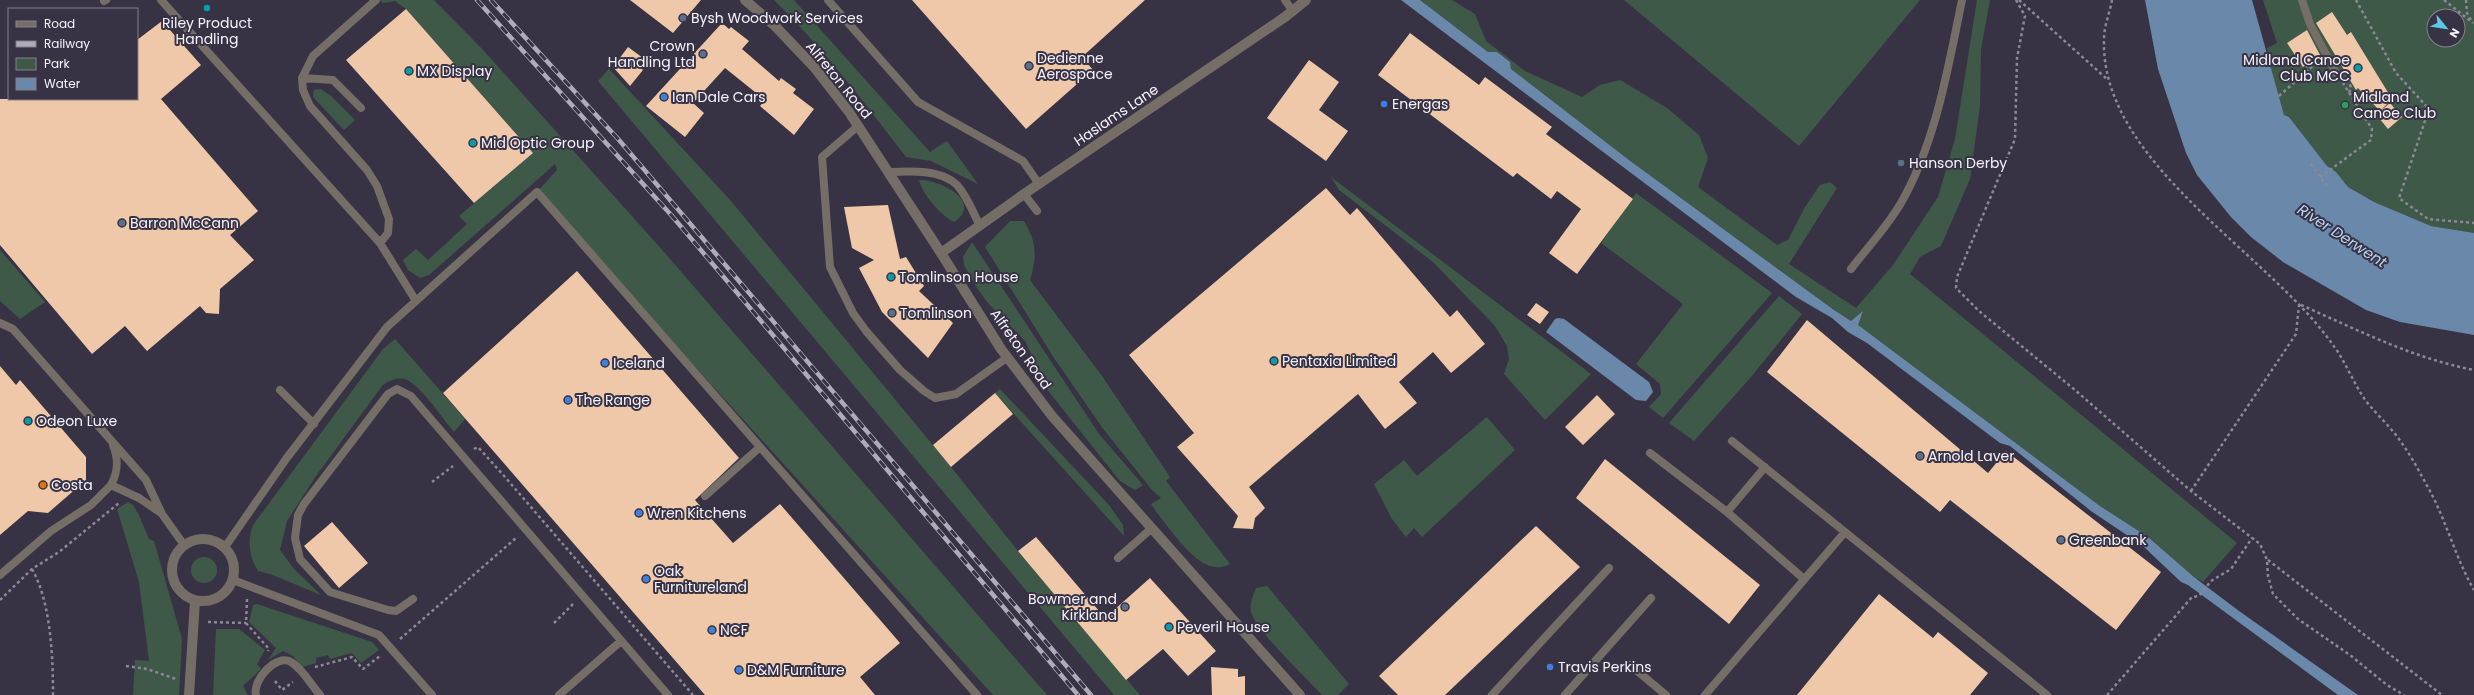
<svg xmlns="http://www.w3.org/2000/svg" width="2474" height="695" font-family="Poppins,sans-serif">
  <style>
    .green { fill: #3f5949; fill-rule: evenodd }
    .water { fill: #6a88a9 }
    .building { fill: #eec8a8 }
    .lines { fill: none; stroke-linecap: round; stroke-linejoin: round }
    .path { stroke: #8c8896; stroke-width: 2.5; stroke-dasharray: 3 3; stroke-linecap: butt }
    .service { stroke: #746e67; stroke-width: 8 }
    .minor { stroke: #746e67; stroke-width: 10 }
    .tertiary { stroke: #746e67; stroke-width: 10 }
    .rail-casing { stroke: #afabb9; stroke-width: 4.5 }
    .rail { stroke: #383344; stroke-width: 3; stroke-dasharray: 9; stroke-linecap: butt }
    .culture-dot { fill: #0f9aa8; stroke: #383344; stroke-width: 1.5 }
    .service-dot { fill: #5c6f8a; stroke: #383344; stroke-width: 1.5 }
    .shop-dot { fill: #3f7fe0; stroke: #383344; stroke-width: 1.5 }
    .leisure-dot { fill: #2e9e5b; stroke: #383344; stroke-width: 1.5 }
    .food-dot { fill: #e8710a; stroke: #383344; stroke-width: 1.5 }
    .labels { text-anchor: middle; stroke-width: 4; stroke-linejoin: round; paint-order: stroke }
    .poi-label { font-size: 14px; fill: #f6f3fe; stroke: #383344; text-anchor: start }
    .street-label { font-size: 14px; fill: #f6f3fe; stroke: #383344 }
    .water-label { font-size: 15px; font-style: italic; fill: #b8d5f5; stroke: #383344 }
  </style>
  <rect width="100%" height="100%" fill="#383344"/>
  <path class="green" d="M 380,0 L 434,0 L 484,51 L 664,252 L 1047,695 L 993,695 L 537,192 L 557,170 L 555,164 L 429,275 L 420,278 L 408,270 L 403,260 L 416,249 L 428,260 L 467,224 L 459,216 L 533,153 L 406,9 L 395,1 L 383,3 Z
    M 774,0 L 794,0 L 930,152 L 947,141 L 978,184 L 931,161 L 906,157 C 864,102 823,48 774,0 Z
    M 1420,0 L 1452,0 L 1475,14 L 1486,41 L 1525,71 L 1582,97 L 1600,85 L 1620,80 L 1667,108 L 1699,135 L 1708,158 L 1698,187 L 1777,245 L 1788,240 L 1805,207 L 1820,185 L 1830,182 L 1837,188 L 1789,264 L 1856,308 L 1893,265 L 1938,197 L 1955,139 L 1977,0 L 1990,0 L 1981,49 L 1980,106 L 1970,179 L 1941,246 L 1920,257 L 1910,274 L 2237,543 L 2203,582 L 2194,577 L 2148,537 L 2100,506 L 1857,325 L 1863,312 L 1851,321 L 1834,310 L 1629,160 L 1511,69 L 1510,62 L 1497,52 L 1488,52 Z
    M 1624,0 L 1920,0 L 1799,146 Z
    M 2263,0 L 2474,0 L 2474,233 L 2431,226 L 2374,202 L 2348,187 L 2336,173 L 2327,166 L 2289,117 L 2284,115 L 2271,73 L 2267,48 L 2277,43 ZM 2434,16 L 2458,16 L 2458,40 L 2434,40 Z
    M 609,69 L 731,201 L 951,467 L 1018,551 L 1140,695 L 1114,695 L 598,81 Z
    M 321,89 L 331,96 L 355,120 L 344,130 L 313,97 L 314,90 Z
    M 1331,177 L 1591,374 L 1545,420 L 1504,374 L 1509,359 L 1507,346 L 1495,326 L 1433,262 L 1339,190 Z
    M 919,180 C 940,179 984,202 954,222 C 940,215 923,195 919,180 Z
    M 1636,193 L 1772,293 L 1663,418 L 1649,407 L 1661,394 L 1660,384 L 1636,364 L 1683,304 L 1601,243 Z
    M 1010,221 L 1024,221 C 1037,242 1037,257 1030,280 L 1102,376 L 1170,477 L 1166,481 L 1230,564 C 1202,580 1174,533 1157,513 L 1151,504 L 1161,498 L 1152,490 L 1104,430 L 1054,358 L 985,247 Z
    M 972,242 L 1099,434 L 1143,485 L 1135,490 L 1120,481 L 1049,392 L 1025,341 L 988,303 L 977,288 L 964,265 L 963,257 Z
    M 0,250 L 45,302 L 20,319 L 0,301 Z
    M 1779,296 L 1802,314 L 1751,377 L 1694,441 L 1669,423 Z
    M 395,339 L 465,419 L 454,432 C 443,419 420,384 405,379 C 396,377 388,381 382,386 L 316,476 L 287,521 L 280,550 L 294,569 L 321,595 L 270,574 L 258,571 C 249,556 247,542 253,525 L 383,349 Z
    M 1000,389 L 1109,505 L 1123,525 L 1124,536 L 995,393 Z
    M 1487,417 L 1515,450 L 1422,537 L 1414,528 L 1406,537 L 1392,519 L 1374,484 L 1404,460 L 1417,476 Z
    M 128,502 L 133,505 L 139,515 L 149,539 L 154,541 L 182,639 L 179,695 L 133,695 L 135,660 L 149,661 L 139,582 L 117,509 Z
    M191 570a13 13 0 1 1 26 0a13 13 0 1 1-26 0Z
    M 1267,586 L 1349,684 L 1338,695 L 1322,695 C 1308,680 1254,628 1251,612 C 1249,604 1253,596 1256,588 Z
    M 257,604 L 372,642 L 379,650 L 361,663 L 352,653 L 330,659 L 328,655 L 316,658 L 316,663 L 302,667 L 293,656 L 283,651 L 268,660 L 276,648 L 249,622 L 253,605 Z
    M 216,629 L 239,629 L 265,650 L 257,664 L 261,669 L 243,686 L 248,695 L 213,695 Z"/>
  <path class="water" d="M 1401,0 L 1420,0 L 1488,52 L 1497,52 L 1510,62 L 1511,69 L 1629,160 L 1834,310 L 1851,321 L 1863,311 L 1858,325 L 2100,506 L 2148,537 L 2194,577 L 2239,611 L 2358,695 L 2338,695 L 2188,585 L 2181,582 L 2143,546 L 2091,511 L 2010,446 L 2000,443 L 1867,343 L 1848,332 L 1832,318 L 1796,297 Z
    M 2145,0 L 2252,0 L 2284,115 L 2289,117 L 2327,166 L 2336,172 L 2348,187 L 2374,202 L 2431,226 L 2474,233 L 2474,335 L 2400,322 L 2366,310 L 2283,262 L 2251,237 L 2231,217 L 2197,175 L 2186,153 L 2158,69 Z
    M 1558,318 L 1564,319 L 1649,382 L 1653,392 L 1646,401 L 1636,400 L 1546,332 L 1555,319 Z"/>
  <path class="building" d="M 630,0 L 701,0 L 673,33 Z
    M 912,0 L 1145,0 L 1082,57 L 1093,70 L 1026,129 Z
    M 406,9 L 533,153 L 474,203 L 346,60 Z
    M 2332,12 L 2347,35 L 2351,32 L 2392,99 L 2380,111 L 2358,88 L 2356,90 L 2316,23 Z
    M 162,21 L 201,65 L 161,99 L 258,211 L 230,235 L 254,260 L 220,289 L 219,314 L 206,313 L 200,306 L 147,351 L 125,326 L 92,354 L 0,245 L 0,99 L 137,99 L 137,40 Z
    M 722,23 L 729,29 L 731,27 L 749,41 L 742,49 L 779,81 L 781,78 L 796,89 L 793,93 L 814,109 L 794,135 L 760,106 L 765,100 L 725,68 L 693,103 L 704,113 L 685,137 L 646,106 Z
    M 2307,30 L 2320,55 L 2303,67 L 2287,43 Z
    M 1410,33 L 1479,85 L 1485,77 L 1552,127 L 1546,134 L 1633,199 L 1577,274 L 1549,253 L 1581,209 L 1557,191 L 1551,199 L 1517,173 L 1513,177 L 1378,75 Z
    M 628,47 L 643,58 L 638,65 L 643,70 L 630,86 L 613,67 Z
    M 1309,60 L 1339,82 L 1319,110 L 1348,131 L 1326,161 L 1267,118 Z
    M 2390,103 L 2402,117 L 2388,129 L 2379,118 L 2379,112 Z
    M 1326,188 L 1350,215 L 1357,208 L 1450,317 L 1457,310 L 1485,344 L 1451,373 L 1433,352 L 1399,382 L 1417,403 L 1385,429 L 1358,394 L 1249,487 L 1265,508 L 1255,518 L 1253,529 L 1233,528 L 1238,516 L 1177,447 L 1194,433 L 1129,355 Z
    M 888,205 L 900,259 L 906,257 L 924,286 L 919,291 L 953,323 L 928,358 L 882,312 L 859,268 L 874,260 L 852,248 L 844,207 Z
    M 577,271 L 739,458 L 695,500 L 733,543 L 780,504 L 900,643 L 860,677 L 875,695 L 705,695 L 443,393 Z
    M 1536,303 L 1549,312 L 1540,324 L 1527,315 Z
    M 1807,320 L 1988,473 L 2006,451 L 2161,572 L 2116,630 L 1950,500 L 1940,512 L 1767,372 Z
    M 0,366 L 16,385 L 20,380 L 86,457 L 86,480 L 48,513 L 28,511 L 0,535 Z
    M 995,393 L 1013,414 L 951,467 L 933,445 Z
    M 1597,395 L 1615,414 L 1583,445 L 1565,427 Z
    M 1605,459 L 1760,585 L 1729,624 L 1576,498 Z
    M 332,522 L 368,563 L 339,588 L 304,546 Z
    M 1536,526 L 1580,567 L 1445,695 L 1398,695 L 1379,676 Z
    M 1036,537 L 1105,618 L 1150,578 L 1216,651 L 1188,676 L 1163,649 L 1126,680 L 1018,551 Z
    M 1879,594 L 1933,638 L 1938,632 L 1988,673 L 1970,695 L 1797,695 Z
    M 1211,667 L 1238,669 L 1238,677 L 1245,676 L 1245,695 L 1212,695 Z"/>
  <g class="lines">
    <path class="path" d="M 2016,0 L 2025,16 L 2017,58 L 2015,139 L 1957,277 L 1956,288 L 1979,311 L 2075,390 L 2191,491 L 2260,544 L 2267,560 L 2268,576 L 2273,594 L 2298,619 L 2350,655 L 2387,685 L 2404,695
      M 2019,0 L 2108,80
      M 2112,0 C 2110,12 2104,26 2104,39 C 2100,163 2268,252 2333,345 C 2346,362 2353,383 2366,401 C 2377,415 2391,427 2401,442 C 2412,457 2421,475 2430,491 C 2447,523 2456,559 2474,590
      M 2356,0 L 2396,73 L 2429,109 L 2399,198 L 2428,219 L 2474,223
      M 2444,0 L 2473,23
      M 2466,0 L 2467,13 L 2472,22
      M 2306,65 L 2309,69 L 2316,64
      M 2347,79 L 2351,87 L 2349,93
      M 2279,96 L 2309,69
      M 2311,164 L 2328,187
      M 2320,177 L 2371,140 L 2372,129 L 2343,83
      M 2301,305 C 2358,330 2412,358 2474,370
      M 474,449 L 478,447 L 505,477 L 693,695
      M 432,482 L 453,466
      M 2191,491 L 2296,334 L 2299,305
      M 2268,560 L 2442,695
      M 32,569 C 51,602 53,658 53,695
      M 247,599 L 246,623 L 269,649 L 268,651
      M 0,600 L 32,569 L 59,552 L 119,503
      M 208,622 L 246,623
      M 554,623 L 573,604
      M 400,639 L 516,538
      M 126,666 L 147,669 L 176,679
      M 315,667 L 352,657 L 363,669 L 380,656
      M 275,681 L 282,690 L 293,682
      M 2107,695 L 2192,597 L 2199,596 L 2211,581 L 2231,569 L 2252,538"/>
    <path class="service" d="M 161,0 L 380,243
      M 376,0 L 313,56 L 302,78 L 303,90 L 310,106 L 367,170 L 377,186 L 389,219 L 388,233 L 380,243 L 416,301
      M 828,0 L 918,102 L 1023,161 L 1039,184
      M 1285,0 L 1292,10
      M 2302,0 L 2310,24 L 2336,73
      M 104,1 L 106,0
      M 302,78 L 333,80 L 361,108
      M 858,126 L 822,157 L 830,267 L 853,313 L 866,331 L 900,370 L 924,391 L 935,398 L 956,394 L 1008,357
      M 889,172 C 909,171 941,169 957,185 C 967,196 973,212 980,226
      M 1024,194 L 1037,211
      M 1851,269 C 1867,248 1887,227 1901,203 C 1936,142 1948,68 1962,0
      M 0,323 L 13,329 L 146,480 L 162,514 L 184,545
      M 280,390 L 314,424
      M 1732,441 L 1845,532
      M 1650,453 L 1727,512 L 1765,467
      M 111,485 C 118,472 119,460 113,445
      M 705,496 L 760,447
      M 1727,512 L 1804,579
      M 225,547 L 286,459 L 387,327 L 537,192 L 977,695
      M 1118,558 L 1152,528
      M 0,575 L 51,531 L 91,505 L 111,485 L 139,498 L 161,513
      M 233,580 L 379,635 L 432,695
      M 413,599 L 396,611 L 388,610 L 330,592 L 300,559 L 295,538 L 298,515 L 304,504 L 388,394 L 397,389 L 411,396 L 668,695
      M 1630,665 L 1666,695
      M 256,695 C 252,681 276,653 291,662 C 303,669 311,685 320,695
      M 559,695 L 621,641
      M 1492,695 L 1609,568
      M 1565,695 L 1651,598
      M 1705,695 L 1845,532 L 2047,695"/>
    <path class="minor" d="M 941,253 L 1024,194 L 1285,17 L 1306,0
      M172 570a31 31 0 1 1 62 0a31 31 0 1 1-62 0Z
      M 189,695 L 195,601"/>
    <path class="tertiary" d="M 745,0 L 775,26 L 814,67 L 849,112 L 941,253 L 1001,349 L 1052,416 L 1300,695"/>
    <g class="rail-casing">
      <path id="rail" d="M 477,0 L 672,216 L 1078,695
        M 491,0 L 619,140 L 1091,695"/>
    </g>
    <use href="#rail" class="rail"/>
  </g>
  <g class="culture-dot">
    <circle cx="207" cy="8" r="4"/>
    <circle cx="2358" cy="68" r="4"/>
    <circle cx="409" cy="71" r="4"/>
    <circle cx="473" cy="143" r="4"/>
    <circle cx="891" cy="277" r="4"/>
    <circle cx="1274" cy="361" r="4"/>
    <circle cx="28" cy="421" r="4"/>
    <circle cx="1169" cy="627" r="4"/>
  </g>
  <g class="service-dot">
    <circle cx="683" cy="18" r="4"/>
    <circle cx="703" cy="54" r="4"/>
    <circle cx="1029" cy="66" r="4"/>
    <circle cx="1901" cy="163" r="4"/>
    <circle cx="122" cy="223" r="4"/>
    <circle cx="892" cy="313" r="4"/>
    <circle cx="1920" cy="456" r="4"/>
    <circle cx="2061" cy="540" r="4"/>
    <circle cx="1125" cy="607" r="4"/>
  </g>
  <g class="shop-dot">
    <circle cx="664" cy="97" r="4"/>
    <circle cx="1384" cy="104" r="4"/>
    <circle cx="605" cy="363" r="4"/>
    <circle cx="568" cy="400" r="4"/>
    <circle cx="639" cy="513" r="4"/>
    <circle cx="646" cy="579" r="4"/>
    <circle cx="712" cy="630" r="4"/>
    <circle cx="1550" cy="667" r="4"/>
    <circle cx="739" cy="670" r="4"/>
  </g>
  <circle class="leisure-dot" cx="2345" cy="105" r="4"/>
  <circle class="food-dot" cx="43" cy="485" r="4"/>
  <g class="labels">
    <g class="poi-label">
      <text x="691" y="23">Bysh Woodwork Services</text>
      <text x="207" y="28" text-anchor="middle">Riley Product<tspan x="207" dy="16">Handling</tspan></text>
      <text x="695" y="51" text-anchor="end">Crown<tspan x="695" dy="16">Handling Ltd</tspan></text>
      <text x="1037" y="63">Dedienne<tspan x="1037" dy="16">Aerospace</tspan></text>
      <text x="2350" y="65" text-anchor="end">Midland Canoe<tspan x="2350" dy="16">Club MCC</tspan></text>
      <text x="417" y="76">MX Display</text>
      <text x="672" y="102">Ian Dale Cars</text>
      <text x="2353" y="102">Midland<tspan x="2353" dy="16">Canoe Club</tspan></text>
      <text x="1392" y="109">Energas</text>
      <text x="481" y="148">Mid Optic Group</text>
      <text x="1909" y="168">Hanson Derby</text>
      <text x="130" y="228">Barron McCann</text>
      <text x="899" y="282">Tomlinson House</text>
      <text x="900" y="318">Tomlinson</text>
      <text x="1282" y="366">Pentaxia Limited</text>
      <text x="613" y="368">Iceland</text>
      <text x="576" y="405">The Range</text>
      <text x="36" y="426">Odeon Luxe</text>
      <text x="1928" y="461">Arnold Laver</text>
      <text x="51" y="490">Costa</text>
      <text x="647" y="518">Wren Kitchens</text>
      <text x="2069" y="545">Greenbank</text>
      <text x="654" y="576">Oak<tspan x="654" dy="16">Furnitureland</tspan></text>
      <text x="1117" y="604" text-anchor="end">Bowmer and<tspan x="1117" dy="16">Kirkland</tspan></text>
      <text x="1177" y="632">Peveril House</text>
      <text x="720" y="635">NCF</text>
      <text x="1558" y="672">Travis Perkins</text>
      <text x="747" y="675">D&amp;M Furniture</text>
    </g>
    <g class="street-label">
      <text transform="translate(839 80) rotate(51)" y="5">Alfreton Road</text>
      <text transform="translate(1116 115) rotate(-34)" y="5">Haslams Lane</text>
      <text transform="translate(1021 349) rotate(55)" y="5">Alfreton Road</text>
    </g>
    <g class="water-label">
      <text transform="translate(2342 236) rotate(33)" y="5">River Derwent</text>
    </g>
  </g>
  <rect x="8" y="8" width="130" height="92" fill="#383344" stroke="#84808e"/>
  <rect x="16" y="21" width="20" height="6" fill="#746e67" stroke="#84808e"/>
  <text x="44" y="28" font-size="12" fill="#f6f3fe">Road</text>
  <rect x="16" y="41" width="20" height="6" fill="#afabb9" stroke="#84808e"/>
  <text x="44" y="48" font-size="12" fill="#f6f3fe">Railway</text>
  <rect x="16" y="58" width="20" height="12" fill="#3f5949" stroke="#84808e"/>
  <text x="44" y="68" font-size="12" fill="#f6f3fe">Park</text>
  <rect x="16" y="78" width="20" height="12" fill="#6a88a9" stroke="#84808e"/>
  <text x="44" y="88" font-size="12" fill="#f6f3fe">Water</text>
  <g transform="translate(2446 28) rotate(120)"><circle r="19" fill="#383344" stroke="#84808e"/>
  <path d="M0-3L7 15L0 10L-7 15Z" fill="#5bc8e6"/>
  <text y="-6" font-size="11" font-weight="bold" text-anchor="middle" fill="#f6f3fe">N</text>
  </g>
</svg>
